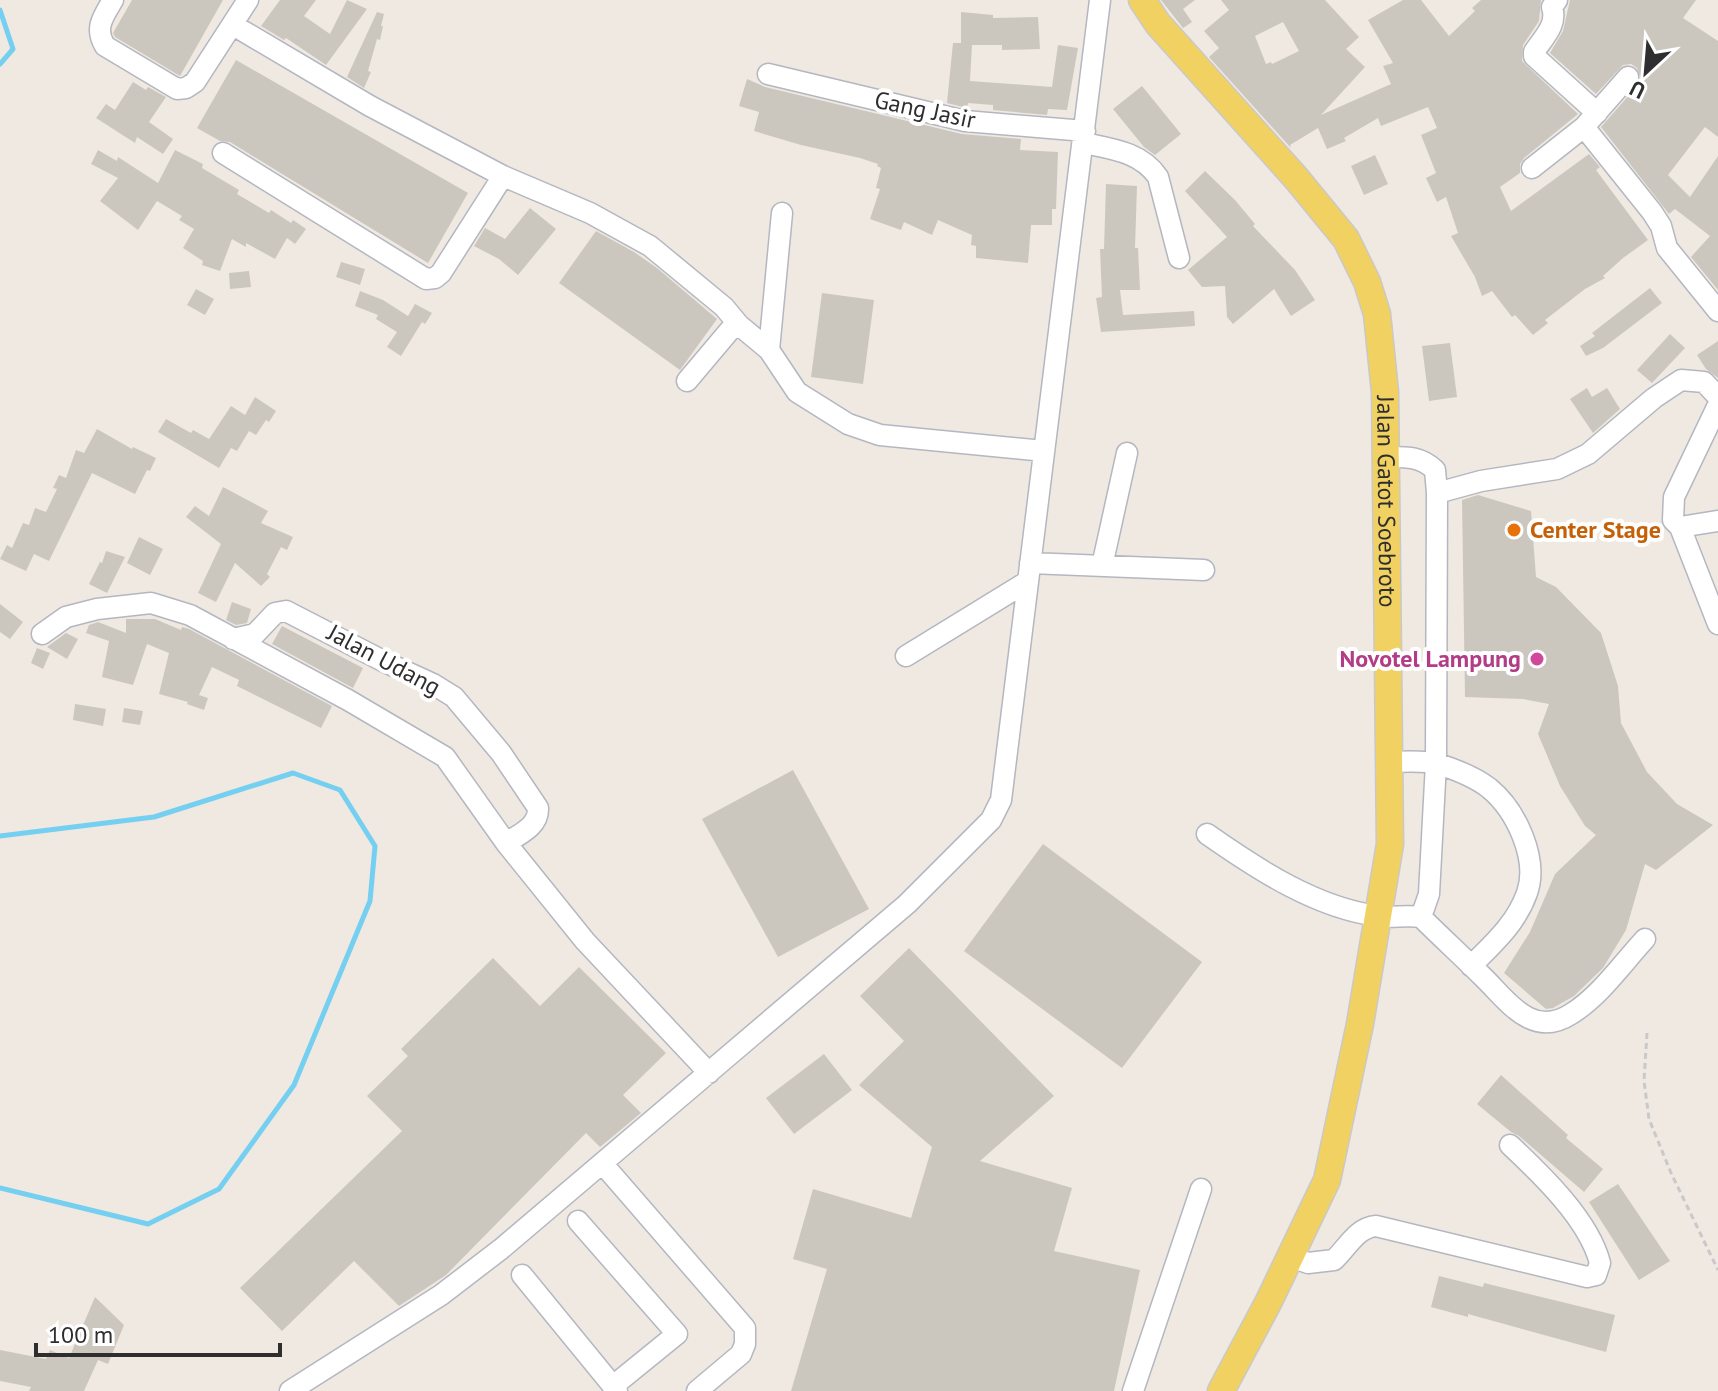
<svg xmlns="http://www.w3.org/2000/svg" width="1718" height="1391" font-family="'PT Sans',sans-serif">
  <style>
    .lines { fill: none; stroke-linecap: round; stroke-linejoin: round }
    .stream { stroke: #75cff0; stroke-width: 5 }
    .building { fill: #cbc7bf; fill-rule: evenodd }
    .minor-casing { stroke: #b4b7c1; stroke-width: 23 }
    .major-casing { stroke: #c9c9c9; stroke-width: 29 }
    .path { stroke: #c9c9c9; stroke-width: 3; stroke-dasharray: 6 4; stroke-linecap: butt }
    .minor { stroke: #fff; stroke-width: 20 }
    .major { stroke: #f2d163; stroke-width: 26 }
    .food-dot { fill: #e8710a; stroke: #fff; stroke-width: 3 }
    .hotel-dot { fill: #d1479c; stroke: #fff; stroke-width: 3 }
    .labels { text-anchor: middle; stroke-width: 8; stroke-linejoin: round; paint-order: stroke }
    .street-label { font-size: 24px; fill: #2e2e2e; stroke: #fff }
    .food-label { font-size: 24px; font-weight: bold; fill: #c56008; stroke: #fff; text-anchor: start }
    .hotel-label { font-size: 24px; font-weight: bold; fill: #b23c85; stroke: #fff; text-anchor: end }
  </style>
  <rect width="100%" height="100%" fill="#efe9e1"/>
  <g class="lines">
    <path class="stream" d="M 0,10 L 13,49 L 0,64
      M 0,836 L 154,817 L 293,773 L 340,790 L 375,846 L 370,901 L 294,1085 L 219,1189 L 148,1224 L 0,1188"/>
  </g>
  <path class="building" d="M 132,0 L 223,0 L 180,76 L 115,37 L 113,33 Z
    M 280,0 L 316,0 L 304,16 L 330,34 L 347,0 L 367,9 L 326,65 L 286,38 L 284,40 L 261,26 Z
    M 1161,0 L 1195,0 L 1183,9 L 1192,22 L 1183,28 Z
    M 1221,0 L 1325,0 L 1359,37 L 1346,49 L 1365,67 L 1321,115 L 1391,84 L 1383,66 L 1393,63 L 1368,20 L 1403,0 L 1421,0 L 1449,36 L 1475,11 L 1472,8 L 1481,0 L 1541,0 L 1539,21 L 1523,45 L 1522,61 L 1578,114 L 1524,158 L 1520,164 L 1520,173 L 1500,187 L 1511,211 L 1589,154 L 1600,167 L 1596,170 L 1648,240 L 1623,258 L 1603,276 L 1605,278 L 1585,289 L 1545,320 L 1548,323 L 1533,335 L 1515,315 L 1512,317 L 1492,291 L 1482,296 L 1475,277 L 1451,236 L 1458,233 L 1446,197 L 1437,202 L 1426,178 L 1436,173 L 1421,135 L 1437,128 L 1428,107 L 1381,126 L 1378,118 L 1344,138 L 1346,141 L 1327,149 L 1318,128 L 1290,145 L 1291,148 L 1209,57 L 1219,48 L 1204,31 L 1229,10 ZM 1283,22 L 1299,51 L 1272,64 L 1271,62 L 1266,64 L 1255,36 Z
    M 1570,0 L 1696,0 L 1683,18 L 1718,41 L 1718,137 L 1705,127 L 1668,175 L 1690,197 L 1718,156 L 1718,290 L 1691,257 L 1710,236 L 1675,209 L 1669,214 L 1601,127 L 1638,85 L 1641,79 L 1637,68 L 1631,64 L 1623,65 L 1596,94 L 1550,53 L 1563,31 Z
    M 377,12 L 384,14 L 381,26 L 383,26 L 380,40 L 377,39 L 368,71 L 371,72 L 364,88 L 347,77 Z
    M 961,12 L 993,15 L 993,18 L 1038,17 L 1040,49 L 1002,50 L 1002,45 L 972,45 L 970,81 L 1052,87 L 1058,45 L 1078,48 L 1067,110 L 1048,109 L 1047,115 L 993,110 L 993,105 L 968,103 L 967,108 L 947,103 L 953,43 L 961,43 Z
    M 236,60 L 468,193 L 428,263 L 230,142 L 220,141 L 197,128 Z
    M 747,79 L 765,87 L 962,134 L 1021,139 L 1020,150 L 1058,152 L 1056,209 L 1052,209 L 1052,225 L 1031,225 L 1028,263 L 976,258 L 976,246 L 971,245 L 972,235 L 938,220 L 932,235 L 904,222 L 901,230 L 870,219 L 880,189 L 876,188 L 881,168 L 877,166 L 878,164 L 860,158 L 801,145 L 754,131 L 759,112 L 739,106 Z
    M 133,82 L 146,90 L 148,87 L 166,97 L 149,122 L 173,139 L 163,154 L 137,137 L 135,143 L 96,118 L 106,104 L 115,110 Z
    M 1142,86 L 1181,134 L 1155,155 L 1144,147 L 1113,109 Z
    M 98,150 L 117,161 L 118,157 L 158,183 L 175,150 L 203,164 L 202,168 L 239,190 L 237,194 L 269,213 L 271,210 L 291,223 L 293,220 L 306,229 L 295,244 L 287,238 L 275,259 L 246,243 L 246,247 L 232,239 L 220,271 L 202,265 L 203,261 L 183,248 L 194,229 L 179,220 L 182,216 L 157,201 L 138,230 L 100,201 L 118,178 L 91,164 Z
    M 1375,155 L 1388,184 L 1364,195 L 1351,166 Z
    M 1205,171 L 1235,200 L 1255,224 L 1253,226 L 1295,270 L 1315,300 L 1291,316 L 1274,289 L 1233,324 L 1227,317 L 1225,286 L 1202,287 L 1188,270 L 1227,237 L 1185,191 Z
    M 1106,184 L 1137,186 L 1135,248 L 1138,248 L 1140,290 L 1120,290 L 1123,315 L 1194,311 L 1195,326 L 1101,332 L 1096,298 L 1102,297 L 1100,249 L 1104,249 Z
    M 530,208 L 556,229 L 518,275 L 499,259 L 474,246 L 485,228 L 505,239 Z
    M 596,231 L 634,252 L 657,268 L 717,319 L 680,370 L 559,283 Z
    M 341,262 L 365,269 L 360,285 L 336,277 Z
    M 249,271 L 251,287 L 230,289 L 229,273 Z
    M 1650,288 L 1662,303 L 1603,348 L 1586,356 L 1580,346 L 1595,336 L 1592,333 Z
    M 196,289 L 214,299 L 205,315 L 187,305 Z
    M 360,291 L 383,300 L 408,316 L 415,304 L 432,313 L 425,324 L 422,322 L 401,356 L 387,347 L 397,332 L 376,319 L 378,315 L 355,306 Z
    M 822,293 L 874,300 L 863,384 L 811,377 Z
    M 1670,334 L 1685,348 L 1652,383 L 1637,370 Z
    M 1718,341 L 1718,378 L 1706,369 L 1697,355 Z
    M 1450,343 L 1457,397 L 1429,401 L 1422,346 Z
    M 1587,388 L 1592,397 L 1607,388 L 1620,409 L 1593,433 L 1570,399 Z
    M 255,397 L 276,411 L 269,422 L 266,420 L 256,435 L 249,431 L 237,451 L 231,448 L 219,468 L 158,432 L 166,419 L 191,433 L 193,430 L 209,439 L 231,406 L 245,415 Z
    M 97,429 L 132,449 L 133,447 L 156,458 L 150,471 L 147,470 L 135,494 L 92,473 L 49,561 L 34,554 L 26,571 L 0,559 L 7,545 L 12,548 L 23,523 L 29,525 L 35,508 L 46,512 L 57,489 L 53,488 L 59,475 L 66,478 L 76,450 L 84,453 Z
    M 223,487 L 268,511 L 261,523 L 293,537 L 287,550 L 281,547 L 267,574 L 270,577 L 261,586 L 235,563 L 216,602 L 198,593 L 221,544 L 186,517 L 195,506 L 209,516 Z
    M 1478,495 L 1531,511 L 1536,577 L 1556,587 L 1601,633 L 1618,686 L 1621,723 L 1647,772 L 1677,804 L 1713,825 L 1656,870 L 1645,864 L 1626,930 L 1603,968 L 1574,996 L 1553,1008 L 1546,1009 L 1504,973 L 1530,932 L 1555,874 L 1596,835 L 1585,826 L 1560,786 L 1538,734 L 1549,704 L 1523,699 L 1465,697 L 1462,500 Z
    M 139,537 L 163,549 L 150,575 L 127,563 Z
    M 106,551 L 125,557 L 107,593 L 89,584 L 100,562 L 102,563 Z
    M 232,602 L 251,609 L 247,623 L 236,625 L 226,620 Z
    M 0,604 L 23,622 L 10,639 L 0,632 Z
    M 126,619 L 155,619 L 181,630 L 182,627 L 189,629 L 332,706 L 321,728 L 237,686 L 239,680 L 212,667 L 199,695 L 208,698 L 204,710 L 187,704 L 188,702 L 159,694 L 169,653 L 147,644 L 133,685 L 102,677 L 109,641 L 86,633 L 89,625 L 98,622 L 126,633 Z
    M 282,626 L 363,668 L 353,688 L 272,644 Z
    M 66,633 L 78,639 L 67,659 L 47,647 Z
    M 37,648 L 50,653 L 43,669 L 31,663 Z
    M 75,704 L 106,709 L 103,726 L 73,720 Z
    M 124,708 L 143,711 L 140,725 L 122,722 Z
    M 793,770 L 869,909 L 778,957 L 702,819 Z
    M 1043,844 L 1202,962 L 1122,1068 L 964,951 Z
    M 909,948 L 1054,1096 L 980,1161 L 1072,1188 L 1054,1251 L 1140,1270 L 1114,1391 L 791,1391 L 827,1269 L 793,1259 L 813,1189 L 911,1218 L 932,1147 L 859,1085 L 904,1041 L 860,996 Z
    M 493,958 L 540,1006 L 579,967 L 666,1053 L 623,1095 L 641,1113 L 600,1147 L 586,1133 L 446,1275 L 399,1306 L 354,1261 L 282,1331 L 240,1288 L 402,1131 L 367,1096 L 408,1056 L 401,1049 Z
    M 824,1054 L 852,1090 L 794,1134 L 766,1098 Z
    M 1501,1075 L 1568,1135 L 1566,1138 L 1603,1169 L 1584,1192 L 1519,1136 L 1511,1132 L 1477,1104 Z
    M 1618,1184 L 1670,1261 L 1639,1280 L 1589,1202 Z
    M 1439,1276 L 1483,1287 L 1484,1283 L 1615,1315 L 1606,1352 L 1468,1314 L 1468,1317 L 1431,1307 Z
    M 95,1297 L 124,1325 L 108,1364 L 98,1360 L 84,1391 L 29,1391 L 31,1387 L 0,1381 L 0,1350 L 46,1359 L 50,1350 L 69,1358 Z"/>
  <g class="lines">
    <g class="minor-casing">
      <path id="minor" d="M 113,0 C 103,17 94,28 105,46 L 177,89 L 186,88 L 195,82 L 248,0
        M 1557,0 L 1552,7 C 1558,25 1543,38 1534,52 L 1534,56 L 1597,113
        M 233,25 L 370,106 L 503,176 L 590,213 L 650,246 L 724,307 L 739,325
        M 768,74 L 965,121 L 1085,131
        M 1628,77 L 1584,127 L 1652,212 L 1661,226 L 1667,248 L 1718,311
        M 1084,143 C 1112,149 1141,152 1158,177 L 1179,258
        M 223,153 L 426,279 L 435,278 L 441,273 L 503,176
        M 1532,168 L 1584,127
        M 769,350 L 782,213
        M 687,381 L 730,330 L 739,325 L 769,350 L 797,392 L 848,424 L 880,435 L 1044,451
        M 1387,457 C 1406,457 1420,456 1435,470 L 1437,493
        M 1717,521 L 1680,527 L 1673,520 L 1674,497 L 1718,405
        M 1680,527 L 1718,624
        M 1030,563 L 1204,570
        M 1102,566 L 1127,453
        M 42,634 L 66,617 L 97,609 L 151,603 L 190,615 L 348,700 L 445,757 L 506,843 L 585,941 L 709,1073
        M 233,639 L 255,634 L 275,613 L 286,611 L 385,662 L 433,684 L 454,697 L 501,753 L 538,808 C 539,826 520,834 506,843
        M 906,656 L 1028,581
        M 1389,762 C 1404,762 1424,760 1438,764 C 1454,769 1476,778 1489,788 C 1516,810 1539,859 1527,893 C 1516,924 1493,944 1471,966
        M 1207,834 C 1257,869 1316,908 1378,916 C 1392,918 1406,915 1421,917 L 1429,894 L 1436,763 L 1437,493 L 1481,481 L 1557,469 L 1588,454 L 1654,398 L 1681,380 L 1704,382 L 1718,397
        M 1421,917 C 1442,938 1463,957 1483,977 C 1508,1001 1532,1039 1571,1014 C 1600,996 1622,964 1645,939
        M 602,1163 L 745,1328 L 745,1344 L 741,1354 L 697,1391
        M 578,1221 L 677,1334 L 613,1386
        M 1291,1257 L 1308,1263 L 1334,1260 C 1348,1247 1356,1228 1376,1226 L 1587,1277 L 1596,1275 L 1600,1263 C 1589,1220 1542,1175 1510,1145
        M 522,1275 L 617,1391
        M 290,1391 L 441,1295 L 501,1249 L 907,904 L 991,820 L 1001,800 L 1100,0
        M 1133,1391 L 1201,1189"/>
    </g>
    <g class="major-casing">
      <g id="major">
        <path id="s1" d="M 1142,0 L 1158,24 L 1296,178 L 1346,239 L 1367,282 L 1377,314 L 1385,392 L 1390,844 L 1360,1024 L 1327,1180 L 1269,1301 L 1221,1391"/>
      </g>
    </g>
    <path class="path" d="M 1647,1033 L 1644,1081 L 1649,1119 L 1671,1173 L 1718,1270"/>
    <use href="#minor" class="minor"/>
    <use href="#major" class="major"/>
  </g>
  <circle class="food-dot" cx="1514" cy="530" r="8"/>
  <circle class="hotel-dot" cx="1537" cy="659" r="8"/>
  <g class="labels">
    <g class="street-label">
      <text transform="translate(925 110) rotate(12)" y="8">Gang Jasir</text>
      <text dy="8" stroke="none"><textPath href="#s1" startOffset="584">Jalan Gatot Soebroto</textPath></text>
      <text transform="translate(384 660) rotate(28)" y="8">Jalan Udang</text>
    </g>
    <g class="food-label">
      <text x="1530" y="538">Center Stage</text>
    </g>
    <g class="hotel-label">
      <text x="1521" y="667">Novotel Lampung</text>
    </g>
  </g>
  <g transform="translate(1646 72) rotate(206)" stroke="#ffffff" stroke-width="6" paint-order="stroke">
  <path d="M0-6L14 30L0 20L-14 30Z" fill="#2e2e2e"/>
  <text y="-12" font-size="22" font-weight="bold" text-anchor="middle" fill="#2e2e2e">U</text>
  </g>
  <path d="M36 1343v12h244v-12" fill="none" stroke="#2e2e2e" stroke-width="4"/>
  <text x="48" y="1343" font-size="24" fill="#2e2e2e" stroke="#ffffff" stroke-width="6" paint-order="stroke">100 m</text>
</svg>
